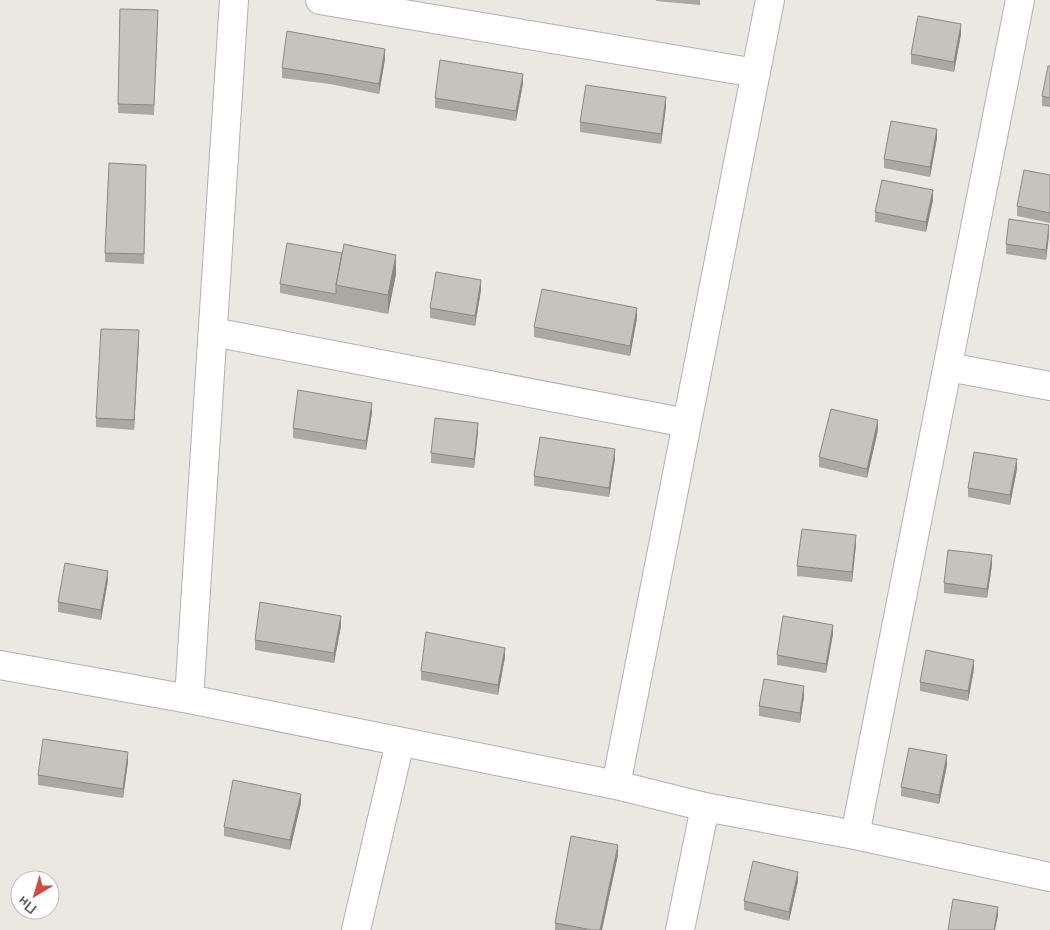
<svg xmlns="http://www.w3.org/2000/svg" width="1050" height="930" font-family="'Nunito Sans',sans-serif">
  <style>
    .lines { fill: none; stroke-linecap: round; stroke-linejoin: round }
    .minor-casing { stroke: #aeb1b5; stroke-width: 30 }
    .minor { stroke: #fff; stroke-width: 28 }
    .wall { fill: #a9a8a3 }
    .shaded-wall { fill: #8a8885 }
    .building { fill: #c5c3be; stroke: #8a8885 }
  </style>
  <rect width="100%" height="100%" fill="#eae8e1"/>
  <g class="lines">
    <g class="minor-casing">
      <path id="minor" d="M 320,0 L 756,73
        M 213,332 L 687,423
        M 948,367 L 1050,386
        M 0,665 L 189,699 L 616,785 L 705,807 L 855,835 L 1050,877
        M 189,699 L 234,0
        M 616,785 L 770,0
        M 855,835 L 1020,0
        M 356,930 L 400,742
        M 680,930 L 705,807"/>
    </g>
    <use href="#minor" class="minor"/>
  </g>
  <path class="wall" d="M 656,0 L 700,0 L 700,5 L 656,1 Z
    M 120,9 L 158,19 L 154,115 L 118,113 Z
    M 961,34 L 954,72 L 911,64 L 911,54 Z
    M 385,59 L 379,94 L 330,84 L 282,78 L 282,68 Z
    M 1050,66 L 1050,107 L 1042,106 L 1042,96 Z
    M 523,83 L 516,121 L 435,108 L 435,98 Z
    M 666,107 L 661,144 L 580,132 L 580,122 Z
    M 937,138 L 930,177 L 884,168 L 884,159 Z
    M 146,165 L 144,264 L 105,262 L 105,253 Z
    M 1050,175 L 1050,223 L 1017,216 L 1017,206 Z
    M 933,200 L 926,232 L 875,222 L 875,212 Z
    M 1049,235 L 1046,260 L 1006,254 L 1006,244 Z
    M 342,253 L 396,274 L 388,314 L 280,293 L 280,284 Z
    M 481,290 L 475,326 L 430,318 L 430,308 Z
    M 637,318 L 630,356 L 534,337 L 534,327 Z
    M 139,340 L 134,430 L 96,427 L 96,418 Z
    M 372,413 L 366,450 L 293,438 L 293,428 Z
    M 878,430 L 867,478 L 819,467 L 819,457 Z
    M 478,432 L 474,468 L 431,463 L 431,453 Z
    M 615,459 L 609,497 L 534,486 L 534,476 Z
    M 1017,469 L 1010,505 L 968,497 L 968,488 Z
    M 856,545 L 852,582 L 797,576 L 797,566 Z
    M 992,565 L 987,598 L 944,593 L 944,583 Z
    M 108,580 L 101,620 L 58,612 L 58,602 Z
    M 341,626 L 334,663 L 255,650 L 255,640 Z
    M 833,634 L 826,673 L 777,665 L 777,655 Z
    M 505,657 L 498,695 L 421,680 L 421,671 Z
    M 974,669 L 968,701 L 920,691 L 920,682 Z
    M 804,696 L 800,723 L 759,716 L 759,706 Z
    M 128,762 L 123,798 L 38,785 L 38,775 Z
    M 947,765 L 939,804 L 901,796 L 901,787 Z
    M 301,803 L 290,850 L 224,836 L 224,827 Z
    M 618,855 L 602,930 L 555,930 L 555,923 Z
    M 798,881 L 789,921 L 744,910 L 744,901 Z"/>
  <path class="shaded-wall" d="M 961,24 L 961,34 L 954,72 L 954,62 Z
    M 385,49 L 385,59 L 379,94 L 379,84 Z
    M 523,74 L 523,83 L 516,121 L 516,111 Z
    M 666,97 L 666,107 L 661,144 L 661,134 Z
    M 937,129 L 937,138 L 930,177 L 930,167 Z
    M 933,190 L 933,200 L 926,232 L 926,222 Z
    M 1049,225 L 1049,235 L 1046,260 L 1046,250 Z
    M 396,255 L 396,274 L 388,314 L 388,295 Z
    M 481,280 L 481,290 L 475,326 L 475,316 Z
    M 637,308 L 637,318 L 630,356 L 630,346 Z
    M 139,330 L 139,340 L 134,430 L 134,420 Z
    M 372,403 L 372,413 L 366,450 L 366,441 Z
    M 878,420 L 878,430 L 867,478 L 867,469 Z
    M 478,423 L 478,432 L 474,468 L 474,459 Z
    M 615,449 L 615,459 L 609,497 L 609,488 Z
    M 1017,459 L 1017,469 L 1010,505 L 1010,495 Z
    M 856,535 L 856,545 L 852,582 L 852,572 Z
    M 992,555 L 992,565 L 987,598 L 987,589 Z
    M 108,571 L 108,580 L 101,620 L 101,610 Z
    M 341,616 L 341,626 L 334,663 L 334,653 Z
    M 833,625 L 833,634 L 826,673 L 826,664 Z
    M 505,648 L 505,657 L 498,695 L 498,685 Z
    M 974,660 L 974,669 L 968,701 L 968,691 Z
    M 804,686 L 804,696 L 800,723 L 800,713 Z
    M 128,752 L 128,762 L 123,798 L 123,789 Z
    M 947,755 L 947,765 L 939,804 L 939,795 Z
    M 301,794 L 301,803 L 290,850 L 290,840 Z
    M 618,845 L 618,855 L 602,930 L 600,930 Z
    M 798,872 L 798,881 L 789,921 L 789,912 Z
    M 998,907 L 998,916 L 995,930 L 994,930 Z"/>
  <path class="building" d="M 120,9 L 158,10 L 154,105 L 118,104 Z
    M 918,16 L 961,24 L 954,62 L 911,54 Z
    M 287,31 L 385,49 L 379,84 L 330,75 L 282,68 Z
    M 440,60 L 523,74 L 516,111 L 435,98 Z
    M 1048,66 L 1050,66 L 1050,98 L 1042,96 Z
    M 586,85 L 666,97 L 661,134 L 580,122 Z
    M 891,121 L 937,129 L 930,167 L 884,159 Z
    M 109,163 L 146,165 L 144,254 L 105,253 Z
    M 1024,170 L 1050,175 L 1050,213 L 1017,206 Z
    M 882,180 L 933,190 L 926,222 L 875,212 Z
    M 1009,219 L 1049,225 L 1046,250 L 1006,244 Z
    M 287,243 L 342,253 L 336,285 L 336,294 L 280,284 Z
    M 344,244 L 396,255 L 388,295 L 336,285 Z
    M 436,272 L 481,280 L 475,316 L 430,308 Z
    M 542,289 L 637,308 L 630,346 L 534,327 Z
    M 101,329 L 139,330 L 134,420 L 96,418 Z
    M 298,390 L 372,403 L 366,441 L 293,428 Z
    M 831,409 L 878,420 L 867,469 L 819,457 Z
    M 435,418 L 478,423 L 474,459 L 431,453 Z
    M 540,437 L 615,449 L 609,488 L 534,476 Z
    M 974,452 L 1017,459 L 1010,495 L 968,488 Z
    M 802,529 L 856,535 L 852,572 L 797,566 Z
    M 948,550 L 992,555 L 987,589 L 944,583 Z
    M 65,563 L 108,571 L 101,610 L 58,602 Z
    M 260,602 L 341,616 L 334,653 L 255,640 Z
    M 783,616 L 833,625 L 826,664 L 777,655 Z
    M 426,632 L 505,648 L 498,685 L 421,671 Z
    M 926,650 L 974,660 L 968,691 L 920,682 Z
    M 764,679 L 804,686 L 800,713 L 759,706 Z
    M 43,739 L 128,752 L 123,789 L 38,775 Z
    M 909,748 L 947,755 L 939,795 L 901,787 Z
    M 233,780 L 301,794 L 290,840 L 224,827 Z
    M 571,836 L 618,845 L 600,930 L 592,930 L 555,923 Z
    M 753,861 L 798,872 L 789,912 L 744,901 Z
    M 953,899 L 998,907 L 994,930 L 948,930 Z"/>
  <g transform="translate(35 895) rotate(218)"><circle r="24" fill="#ffffff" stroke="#bdbebf"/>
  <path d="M0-4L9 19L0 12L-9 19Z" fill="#d14940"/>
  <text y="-8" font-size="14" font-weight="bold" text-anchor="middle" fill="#595c60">Пн</text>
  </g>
</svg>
